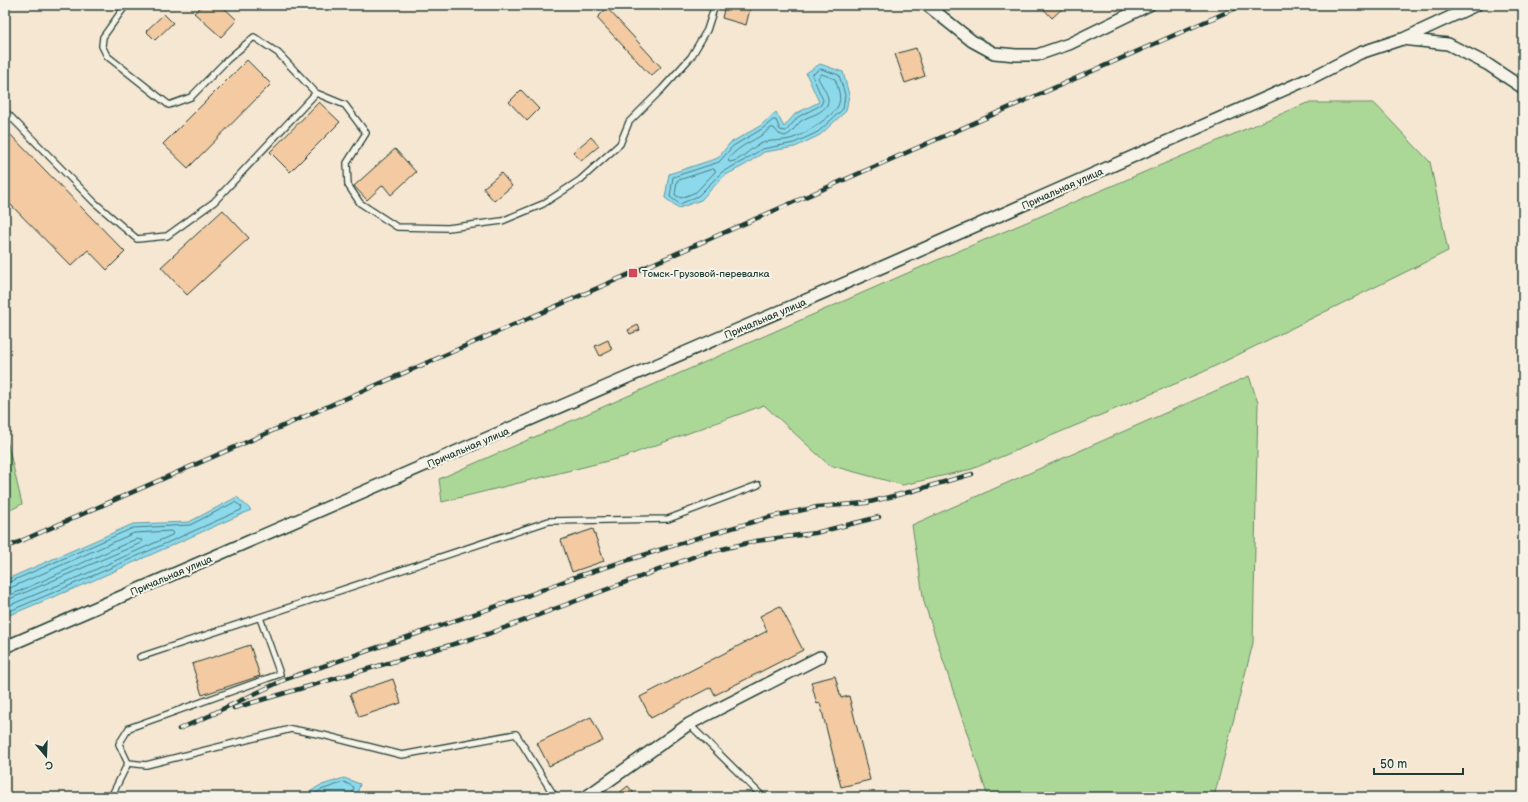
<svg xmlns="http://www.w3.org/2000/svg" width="1528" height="802" font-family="'Balsamiq Sans',sans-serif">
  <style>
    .green { fill: #acd897; stroke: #668a66 }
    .water { fill: #8cd9ec; stroke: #609ba2 }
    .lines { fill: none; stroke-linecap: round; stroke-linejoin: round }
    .shore { stroke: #4b7b7e; stroke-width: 1 }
    .building { fill: #f3caa2; stroke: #1f3d34 }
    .service-casing { stroke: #1f3d34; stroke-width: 8 }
    .minor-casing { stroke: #1f3d34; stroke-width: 14 }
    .service { stroke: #f7f3e8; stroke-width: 5.5 }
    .minor { stroke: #f7f3e8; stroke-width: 11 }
    .rail-casing { stroke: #1f3d34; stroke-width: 4.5 }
    .rail { stroke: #f7f3e8; stroke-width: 3; stroke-dasharray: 9; stroke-linecap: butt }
    .poi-dot { fill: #d1495b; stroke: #f7f3e8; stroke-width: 1.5 }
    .labels { text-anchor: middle; stroke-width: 4; stroke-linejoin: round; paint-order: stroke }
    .street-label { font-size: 10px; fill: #1f3d34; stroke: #f7f3e8 }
    .poi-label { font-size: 10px; fill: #1f3d34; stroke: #f7f3e8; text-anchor: start }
  </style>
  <rect width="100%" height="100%" fill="#f6e7d3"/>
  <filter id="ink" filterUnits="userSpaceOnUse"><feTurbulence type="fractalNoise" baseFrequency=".025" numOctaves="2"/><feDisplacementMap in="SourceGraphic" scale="8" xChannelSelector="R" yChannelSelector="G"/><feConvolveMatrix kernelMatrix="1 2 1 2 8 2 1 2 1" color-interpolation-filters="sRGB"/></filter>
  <g filter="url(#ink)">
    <path class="green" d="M 1307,103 L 1374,103 L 1430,162 L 1448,251 L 1201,373 L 972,469 L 903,485 L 829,465 L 764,405 L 624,457 L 442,502 L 439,479 L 935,261 Z
      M 1249,376 L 1258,403 L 1253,643 L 1214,797 L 988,797 L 924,602 L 912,525 Z
      M 5,432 L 22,504 L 5,513 Z"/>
    <path class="water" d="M 820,64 L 843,72 L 849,95 L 846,111 L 820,135 L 795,147 L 764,152 L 745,165 L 724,176 L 701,200 L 679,208 L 665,198 L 669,174 L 718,158 L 730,143 L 760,126 L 776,112 L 784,127 L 795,114 L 819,102 L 806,73 Z
      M 237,497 L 251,510 L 92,581 L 5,617 L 5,580 L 133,524 L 189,522 Z
      M 344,778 L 360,784 L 357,795 L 354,797 L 302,797 L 319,786 Z"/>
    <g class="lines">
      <path class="shore" d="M 821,69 L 839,75 L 845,95 L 843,109 L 818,132 L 794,143 L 762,149 L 743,161 L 722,172 L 698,196 L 680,204 L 670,197 L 673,177 L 719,162 L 733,146 L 762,129 L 773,120 L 776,120 L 780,130 L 786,131 L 798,117 L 821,105 L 823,100 L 812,75 Z
        M 822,74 L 835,79 C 838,87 842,98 838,106 C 833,116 804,135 793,138 C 783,142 770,139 760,144 C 750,148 740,162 729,162 L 728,159 C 741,143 757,141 771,128 L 774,128 L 779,134 L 785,136 C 793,133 795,126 801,121 C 805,118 811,116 816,114 C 837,103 826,94 818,78 Z
        M 713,169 L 715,170 L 715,172 L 696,192 L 681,198 L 675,195 L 677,181 Z
        M 5,584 L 133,528 L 190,525 L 235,502 L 242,507 L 241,510 L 90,577 L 5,613
        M 5,589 L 10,588 L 134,533 L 171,531 L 173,533 L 172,535 L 88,573 L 5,607
        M 5,595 L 13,594 L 136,539 L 142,540 L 141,543 L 5,601
        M 309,797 L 321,790 L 344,782 L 354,787 L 352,797"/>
    </g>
    <path class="building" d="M 203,5 L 221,5 L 237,20 L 221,37 L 194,13 Z
      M 725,5 L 751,5 L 746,25 L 722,18 Z
      M 1040,5 L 1066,5 L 1052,18 Z
      M 607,8 L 661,67 L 651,76 L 597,18 Z
      M 164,14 L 173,23 L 155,40 L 146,31 Z
      M 916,48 L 925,76 L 905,83 L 895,54 Z
      M 247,60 L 271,84 L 188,168 L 163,144 Z
      M 521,90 L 539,109 L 527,121 L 509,102 Z
      M 319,102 L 340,122 L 290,172 L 270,152 Z
      M 5,129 L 125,252 L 107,270 L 88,250 L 71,266 L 8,202 L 5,204 Z
      M 591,137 L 599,146 L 581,161 L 573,152 Z
      M 395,149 L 416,172 L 391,195 L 383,185 L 367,200 L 354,186 Z
      M 501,173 L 512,186 L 494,201 L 483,188 Z
      M 223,210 L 249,238 L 187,295 L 161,267 Z
      M 638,325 L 640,330 L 630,334 L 628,330 Z
      M 608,340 L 612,350 L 600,356 L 595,346 Z
      M 593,529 L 604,561 L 572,572 L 561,540 Z
      M 780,606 L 803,650 L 715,695 L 711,687 L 651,718 L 640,697 L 767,631 L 760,616 Z
      M 250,645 L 260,676 L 202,695 L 192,664 Z
      M 835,676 L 841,698 L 849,696 L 870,780 L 841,787 L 820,703 L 817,704 L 811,682 Z
      M 393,679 L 401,703 L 359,717 L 350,694 Z
      M 591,717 L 603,741 L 549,766 L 537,743 Z
      M 628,786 L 637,797 L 614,797 Z"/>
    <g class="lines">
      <g class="service-casing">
        <path id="service" d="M 126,5 L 103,37 L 102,46 L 107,56 L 169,105 L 191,97 L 227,60 L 254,37 L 278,53 L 316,93
          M 5,111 L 94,202 L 137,239 L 167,236 L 214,202 L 316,93 L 345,105 L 366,133 L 347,163 L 348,185 L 360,203 L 397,227 L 448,228 L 502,221 L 543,204 L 580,180 L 620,144 L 629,122 L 662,89 L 691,57 L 707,30 L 715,5
          M 260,618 L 280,674 L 129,728 L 119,744 L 128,763 L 146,765 L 291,729 L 323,735 L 402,755 L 516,734 L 555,797
          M 140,657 L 549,521 L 668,519 L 758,485
          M 689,724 L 763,797
          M 111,797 L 128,763"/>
      </g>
      <g class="minor-casing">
        <path id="minor" d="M 927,5 L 972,41 L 994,53 L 1016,55 L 1037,55 L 1069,44 L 1149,5
          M 1403,39 L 1476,5
          M 5,647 L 887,265 L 1313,77 L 1360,53 L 1402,39 L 1448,44 L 1487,64 L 1523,88
          M 586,797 L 689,724 L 820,657"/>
      </g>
      <use href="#service" class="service"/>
      <use href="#minor" class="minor"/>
      <g class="rail-casing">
        <path id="rail" d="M 5,548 L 1243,5
          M 234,708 L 488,634 L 701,554 L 756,541 L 815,533 L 879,517
          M 212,714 L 286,679 L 529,595 L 572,578 L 697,538 L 770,517 L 817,507 L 866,503 L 909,492 L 972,474
          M 179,729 L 216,713"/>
      </g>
      <use href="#rail" class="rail"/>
    </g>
  </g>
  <rect class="poi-dot" x="628" y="268" width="10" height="10" rx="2"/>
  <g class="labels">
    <g class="street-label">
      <text transform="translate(1062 188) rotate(-24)" y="4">Причальная улица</text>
      <text transform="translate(765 318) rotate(-23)" y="4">Причальная улица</text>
      <text transform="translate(468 447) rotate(-23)" y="4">Причальная улица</text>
      <text transform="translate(171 575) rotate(-23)" y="4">Причальная улица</text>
    </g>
    <g class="poi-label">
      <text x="642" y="277">Томск-Грузовой-перевалка</text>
    </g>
  </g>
  <rect width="1528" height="802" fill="none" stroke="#f7f3e8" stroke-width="20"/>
  <rect x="10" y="10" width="1508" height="782" fill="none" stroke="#1f3d34" stroke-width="1.5" filter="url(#ink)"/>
  <g transform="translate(46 756) rotate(161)" stroke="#f7f3e8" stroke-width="3" paint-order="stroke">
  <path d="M0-3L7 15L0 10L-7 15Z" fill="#1f3d34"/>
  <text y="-6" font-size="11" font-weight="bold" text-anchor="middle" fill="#1f3d34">С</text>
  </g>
  <path d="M1374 768v6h89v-6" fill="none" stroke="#1f3d34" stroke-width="2"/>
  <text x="1380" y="768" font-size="12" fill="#1f3d34" stroke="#f7f3e8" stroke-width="3" paint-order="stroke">50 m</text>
</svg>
